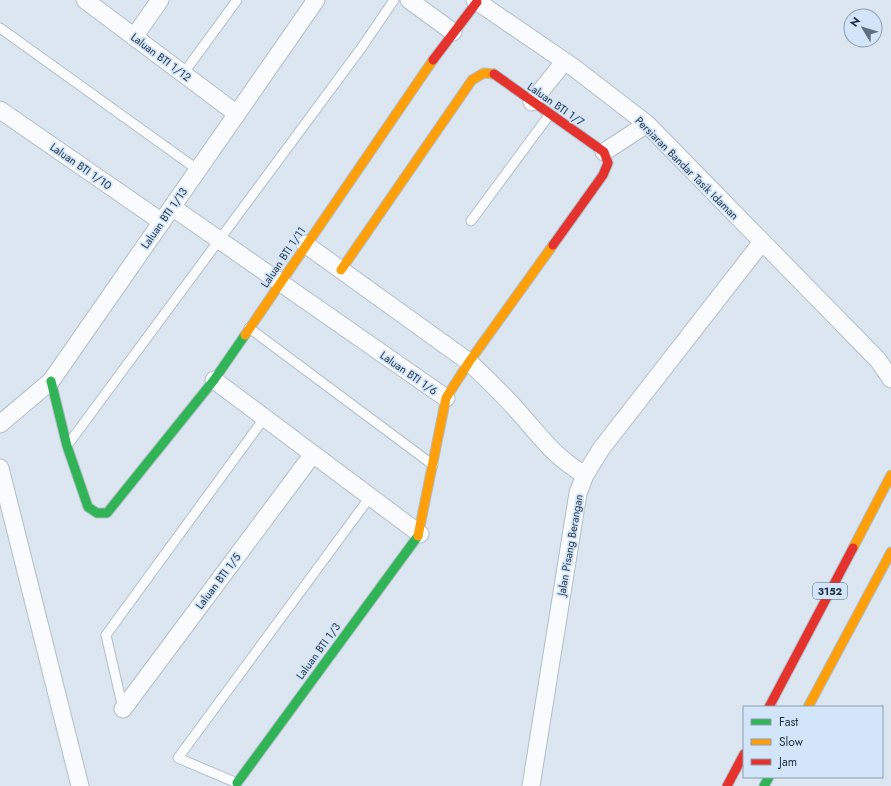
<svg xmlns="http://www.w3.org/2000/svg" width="891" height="786" font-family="Jost,sans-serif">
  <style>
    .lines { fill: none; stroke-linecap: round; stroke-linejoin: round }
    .lane-casing { stroke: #b0becb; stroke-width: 11 }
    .street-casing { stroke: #b0becb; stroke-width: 19 }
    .fast-casing { stroke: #b0becb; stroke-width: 11 }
    .slow-casing { stroke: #b0becb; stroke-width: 11 }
    .jam-casing { stroke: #b0becb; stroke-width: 11 }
    .lane { stroke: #fafbfd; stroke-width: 9 }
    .street { stroke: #fafbfd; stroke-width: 17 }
    .fast { stroke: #30b455; stroke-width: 9 }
    .slow { stroke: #ff9f0a; stroke-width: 9 }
    .jam { stroke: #e5322d; stroke-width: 9 }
    .labels { text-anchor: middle; stroke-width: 3.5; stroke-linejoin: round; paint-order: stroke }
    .shield { fill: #d3e6f9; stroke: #54677a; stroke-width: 1 }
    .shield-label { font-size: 10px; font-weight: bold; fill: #1e3143 }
    .street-label { font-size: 11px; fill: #1e3143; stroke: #d3e6f9 }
  </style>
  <rect width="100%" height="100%" fill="#dbe6f1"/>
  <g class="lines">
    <g class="lane-casing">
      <path id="lane" d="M 0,28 L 198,170
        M 183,74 L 237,0
        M 471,221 L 550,114
        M 249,328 L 433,465
        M 69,443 L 362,47 L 394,0
        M 123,709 L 106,635 L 265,417
        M 237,783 L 178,758 L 370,497"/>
    </g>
    <g class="street-casing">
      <path id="street" d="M 85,0 L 237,114
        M 409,0 L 453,32
        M 475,0 L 573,67 L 647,124 L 878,360 L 891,379
        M 134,37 L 160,0
        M 532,102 L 564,62
        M 0,110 L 162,222
        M 604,152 L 647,124
        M 172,207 L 446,398
        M 305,244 L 469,362 C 488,380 506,397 523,417 C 543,440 557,459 585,475
        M 214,380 L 420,534
        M 0,424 L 51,381 L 316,0
        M 0,468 L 80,786
        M 123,709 L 313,454
        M 531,786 L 578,493 L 585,475 L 601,449 L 762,242"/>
    </g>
    <g class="fast-casing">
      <path id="fast" d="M 51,381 L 67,446 L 88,507 L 97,513 L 107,513 L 214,380 L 245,335
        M 237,783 L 418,536
        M 764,786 L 769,777"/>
    </g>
    <g class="slow-casing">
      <path id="slow" d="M 341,270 L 472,80 L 484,73 L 494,74
        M 245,335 L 433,60
        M 418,536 L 446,398 L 469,362 L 553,245
        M 853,548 L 891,475
        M 808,707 L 891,552"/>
    </g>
    <g class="jam-casing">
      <path id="jam" d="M 433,60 L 477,2
        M 494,74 L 604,152 L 608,163 L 603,175 L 553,245
        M 769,707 L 853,548
        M 727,786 L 744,754"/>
    </g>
    <use href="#lane" class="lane"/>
    <use href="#street" class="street"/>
    <use href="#fast" class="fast"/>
    <use href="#slow" class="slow"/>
    <use href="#jam" class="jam"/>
  </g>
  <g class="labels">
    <rect class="shield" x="813" y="583" width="34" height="16" rx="3"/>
    <g class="shield-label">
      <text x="830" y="595">3152</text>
    </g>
    <g class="street-label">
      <text transform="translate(161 57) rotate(37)" y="4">Laluan BTI 1/12</text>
      <text transform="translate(556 104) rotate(35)" y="4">Laluan BTI 1/7</text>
      <text transform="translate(81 166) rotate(35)" y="4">Laluan BTI 1/10</text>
      <text transform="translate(687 168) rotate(45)" y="4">Persiaran Bandar Tasik Idaman</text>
      <text transform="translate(164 218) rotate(-55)" y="4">Laluan BTI 1/13</text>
      <text transform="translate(283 257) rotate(-56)" y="4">Laluan BTI 1/11</text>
      <text transform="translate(409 373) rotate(35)" y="4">Laluan BTI 1/6</text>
      <text transform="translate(570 545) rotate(-80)" y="4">Jalan Pisang Berangan</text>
      <text transform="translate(218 581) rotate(-53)" y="4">Laluan BTI 1/5</text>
      <text transform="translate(318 651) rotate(-54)" y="4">Laluan BTI 1/3</text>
    </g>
  </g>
  <rect x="743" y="706" width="140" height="72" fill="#d3e6f9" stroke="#8b9eb0"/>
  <rect x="751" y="719" width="20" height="6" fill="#30b455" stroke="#8b9eb0"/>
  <text x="779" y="726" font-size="12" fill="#1e3143">Fast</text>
  <rect x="751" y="739" width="20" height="6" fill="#ff9f0a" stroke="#8b9eb0"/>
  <text x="779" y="746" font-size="12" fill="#1e3143">Slow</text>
  <rect x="751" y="759" width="20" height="6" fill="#e5322d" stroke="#8b9eb0"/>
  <text x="779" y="766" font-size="12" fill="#1e3143">Jam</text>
  <g transform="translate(863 28) rotate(308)"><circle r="19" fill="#d3e6f9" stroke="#8b9eb0"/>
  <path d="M0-3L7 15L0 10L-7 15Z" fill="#607080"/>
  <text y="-6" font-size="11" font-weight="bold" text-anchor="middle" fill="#1e3143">N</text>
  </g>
</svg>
